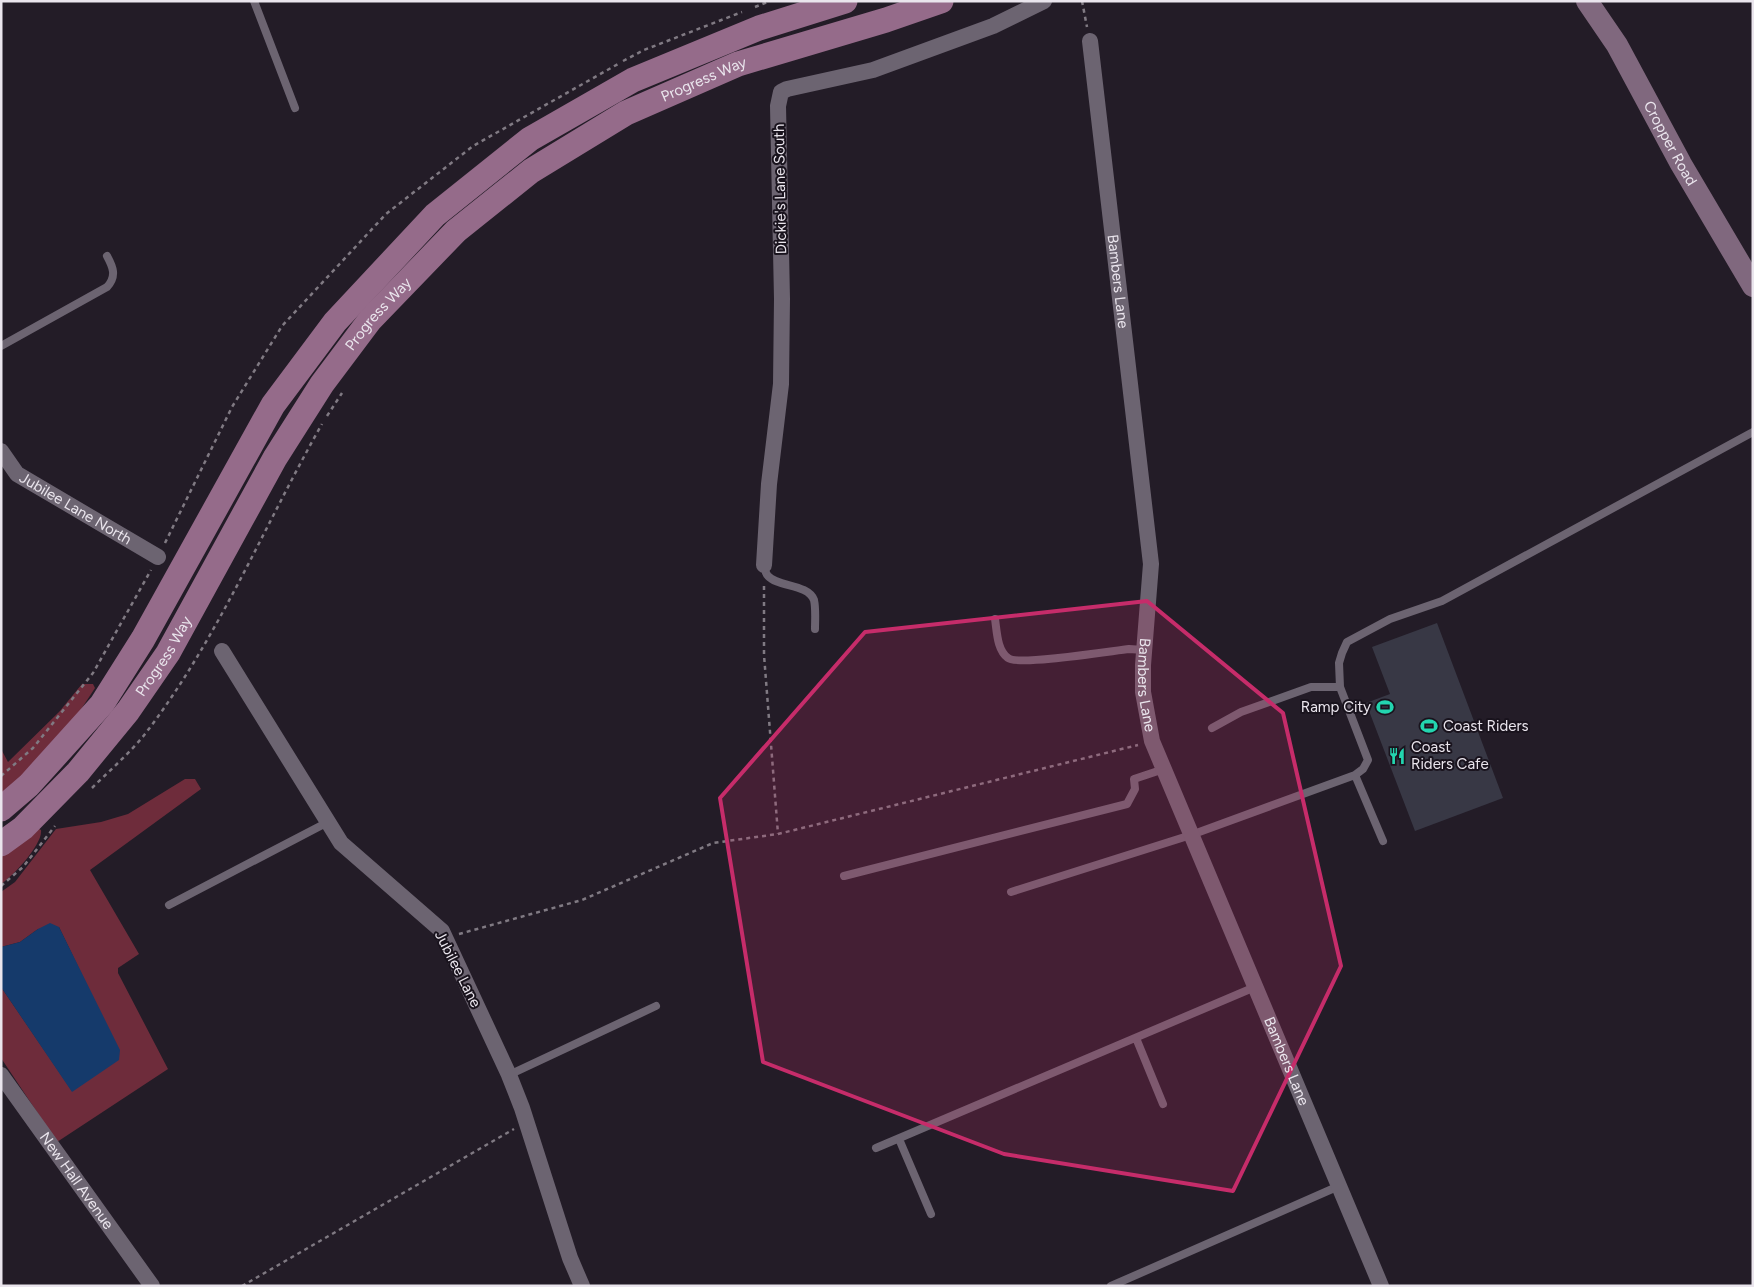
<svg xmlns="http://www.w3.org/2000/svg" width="1754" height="1287" font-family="Figtree,sans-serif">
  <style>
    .forest { fill: #6e2c3b }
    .water { fill: #153a6b }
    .building { fill: #383845 }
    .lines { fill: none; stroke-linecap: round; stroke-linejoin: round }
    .path { stroke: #807a83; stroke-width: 2.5; stroke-dasharray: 4 4; stroke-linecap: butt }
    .lane { stroke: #6c6471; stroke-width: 8 }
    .street { stroke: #6c6471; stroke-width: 16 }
    .secondary { stroke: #80687e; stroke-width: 22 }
    .primary { stroke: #956b8a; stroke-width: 25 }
    .marked { fill: #c62c6a; fill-opacity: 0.2; stroke: #c62c6a; stroke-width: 4; stroke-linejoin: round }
    .labels { text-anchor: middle; stroke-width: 4; stroke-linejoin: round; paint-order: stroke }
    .street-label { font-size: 15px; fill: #eae5ed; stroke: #19131d }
    .poi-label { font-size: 15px; fill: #eae5ed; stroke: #19131d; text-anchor: start }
  </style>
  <rect width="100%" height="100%" fill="#231c27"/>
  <path class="forest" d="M 82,684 L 93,684 L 95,688 L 74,720 L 28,771 L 1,794 L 1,749 L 8,762 L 59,712 Z
    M 185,779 L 195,779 L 201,789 L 90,870 L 139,954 L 118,968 L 118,973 L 168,1069 L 57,1142 L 1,1058 L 1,987 L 72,1091 L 87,985 L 59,927 L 38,929 L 20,942 L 1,947 L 1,892 L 15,882 L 56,829 L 101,822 L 128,814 Z
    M 34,829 L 39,829 L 41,830 C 43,844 13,876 1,884 L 1,857 Z"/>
  <path class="water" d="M 50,923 L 59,927 L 120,1050 L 119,1060 L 72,1092 L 1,987 L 1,947 L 20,942 L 38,929 Z"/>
  <path class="building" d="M 1437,623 L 1503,798 L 1415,831 L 1366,703 L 1390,694 L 1372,647 Z"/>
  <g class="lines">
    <path class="path" d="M 1082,1 L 1087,27
      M 755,7 L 770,1
      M 623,61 L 644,50 L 742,12
      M 327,416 L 342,393
      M 165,543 L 232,407 L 282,326 L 386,214 L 473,146 L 618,64
      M 764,586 L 764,655 L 778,834
      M 1,776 L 33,748 L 93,673 L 151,570
      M 92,788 C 110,770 130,753 145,734 C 218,639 263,528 322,424
      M 1,886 L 23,867 L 55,826
      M 459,934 L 582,900 L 713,843 L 778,834 L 1138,745
      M 242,1286 L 514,1129"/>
    <path class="lane" d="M 254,1 L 295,108
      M 1,346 L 107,287 C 117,276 113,267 107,256
      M 764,565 C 765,569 765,573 768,576 C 778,587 808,584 814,600 C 816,609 815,620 815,629
      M 995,619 C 997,632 997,650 1008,658 C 1017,666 1111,651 1129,649 L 1144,650
      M 1212,728 L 1241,712 L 1311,687 L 1340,687
      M 1355,775 L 1383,841
      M 844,876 L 1127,804 L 1135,789 L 1134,779 L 1164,769
      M 1011,892 L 1191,835 L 1355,775 L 1363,769 L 1368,760 L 1340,687 L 1339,663 L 1342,653 L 1347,642 L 1390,619 L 1442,601 L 1753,432
      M 169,905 L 328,822
      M 1136,1038 L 1163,1104
      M 509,1075 L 656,1006
      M 899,1139 L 931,1214
      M 876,1148 L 1255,987
      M 1111,1286 L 1339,1186"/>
    <g class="street">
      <path id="s1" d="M 1090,41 L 1151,564 L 1143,665 L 1143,692 L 1152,741 L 1381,1286"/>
      <path id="s2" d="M 1,451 L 17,474 L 158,557"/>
      <path d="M 764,565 L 769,484 L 781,384 L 782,299 L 778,106 L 781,92 L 787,89 L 873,70 L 993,26 L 1044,1"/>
      <path d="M 222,651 L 341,843 L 442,931 L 509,1075 L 522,1108 L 570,1258 L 582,1286"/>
      <path id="s3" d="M 1,1075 L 152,1286"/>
    </g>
    <path class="secondary" id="s4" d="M 1587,1 L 1617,45 L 1681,164 L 1753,286"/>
    <g class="primary">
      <path d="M 1,809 L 29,785 L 102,704 L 143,639 L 273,405 L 335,322 L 435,215 L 530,139 L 633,80 L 759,28 L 845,1"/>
      <path id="s5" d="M 1,844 L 23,828 L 78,772 L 128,711 L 168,653 L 275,458 L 322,384 L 370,320 L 456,231 L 531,171 L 626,113 L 738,64 L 886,20 L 941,1"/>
    </g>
  </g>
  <path class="marked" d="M 1147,601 L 1283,713 L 1341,966 L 1233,1191 L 1004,1154 L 763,1062 L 720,798 L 865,632 Z"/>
  <defs>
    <g id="stadium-bare" transform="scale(1.35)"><path d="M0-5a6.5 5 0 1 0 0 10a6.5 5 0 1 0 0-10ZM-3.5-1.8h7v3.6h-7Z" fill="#23d5af" stroke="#19131d" stroke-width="2.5" paint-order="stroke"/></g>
    <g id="restaurant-bare" transform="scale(1.35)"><path d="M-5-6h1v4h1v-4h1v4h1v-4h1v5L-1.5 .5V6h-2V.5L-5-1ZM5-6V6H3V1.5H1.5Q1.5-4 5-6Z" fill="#23d5af" stroke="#19131d" stroke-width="2.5" paint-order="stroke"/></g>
  </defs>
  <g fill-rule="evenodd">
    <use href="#stadium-bare" x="1385" y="707"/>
    <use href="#stadium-bare" x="1429" y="726"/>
    <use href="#restaurant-bare" x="1397" y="756"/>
  </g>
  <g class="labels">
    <g class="street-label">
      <text dy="5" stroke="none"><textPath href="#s5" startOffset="1061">Progress Way</textPath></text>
      <text dy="5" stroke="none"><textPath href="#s4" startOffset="165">Cropper Road</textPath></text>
      <text transform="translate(780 189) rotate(-91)" y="5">Dickie's Lane South</text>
      <text dy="5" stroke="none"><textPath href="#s1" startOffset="242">Bambers Lane</textPath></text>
      <text dy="5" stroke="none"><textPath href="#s5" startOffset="655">Progress Way</textPath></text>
      <text dy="5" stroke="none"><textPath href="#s2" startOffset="96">Jubilee Lane North</textPath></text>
      <text dy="5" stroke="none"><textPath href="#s5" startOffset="250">Progress Way</textPath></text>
      <text dy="5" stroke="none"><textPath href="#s1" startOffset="648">Bambers Lane</textPath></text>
      <text transform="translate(458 969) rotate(63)" y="5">Jubilee Lane</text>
      <text dy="5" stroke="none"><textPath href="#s1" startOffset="1052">Bambers Lane</textPath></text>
      <text dy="5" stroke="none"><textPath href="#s3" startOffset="130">New Hall Avenue</textPath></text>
    </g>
    <g class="poi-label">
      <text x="1371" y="712" text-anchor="end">Ramp City</text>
      <text x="1443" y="731">Coast Riders</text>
      <text x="1411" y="752">Coast<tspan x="1411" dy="17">Riders Cafe</tspan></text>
    </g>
  </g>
  <rect width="1754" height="1287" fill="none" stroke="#eae5ed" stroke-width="5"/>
</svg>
